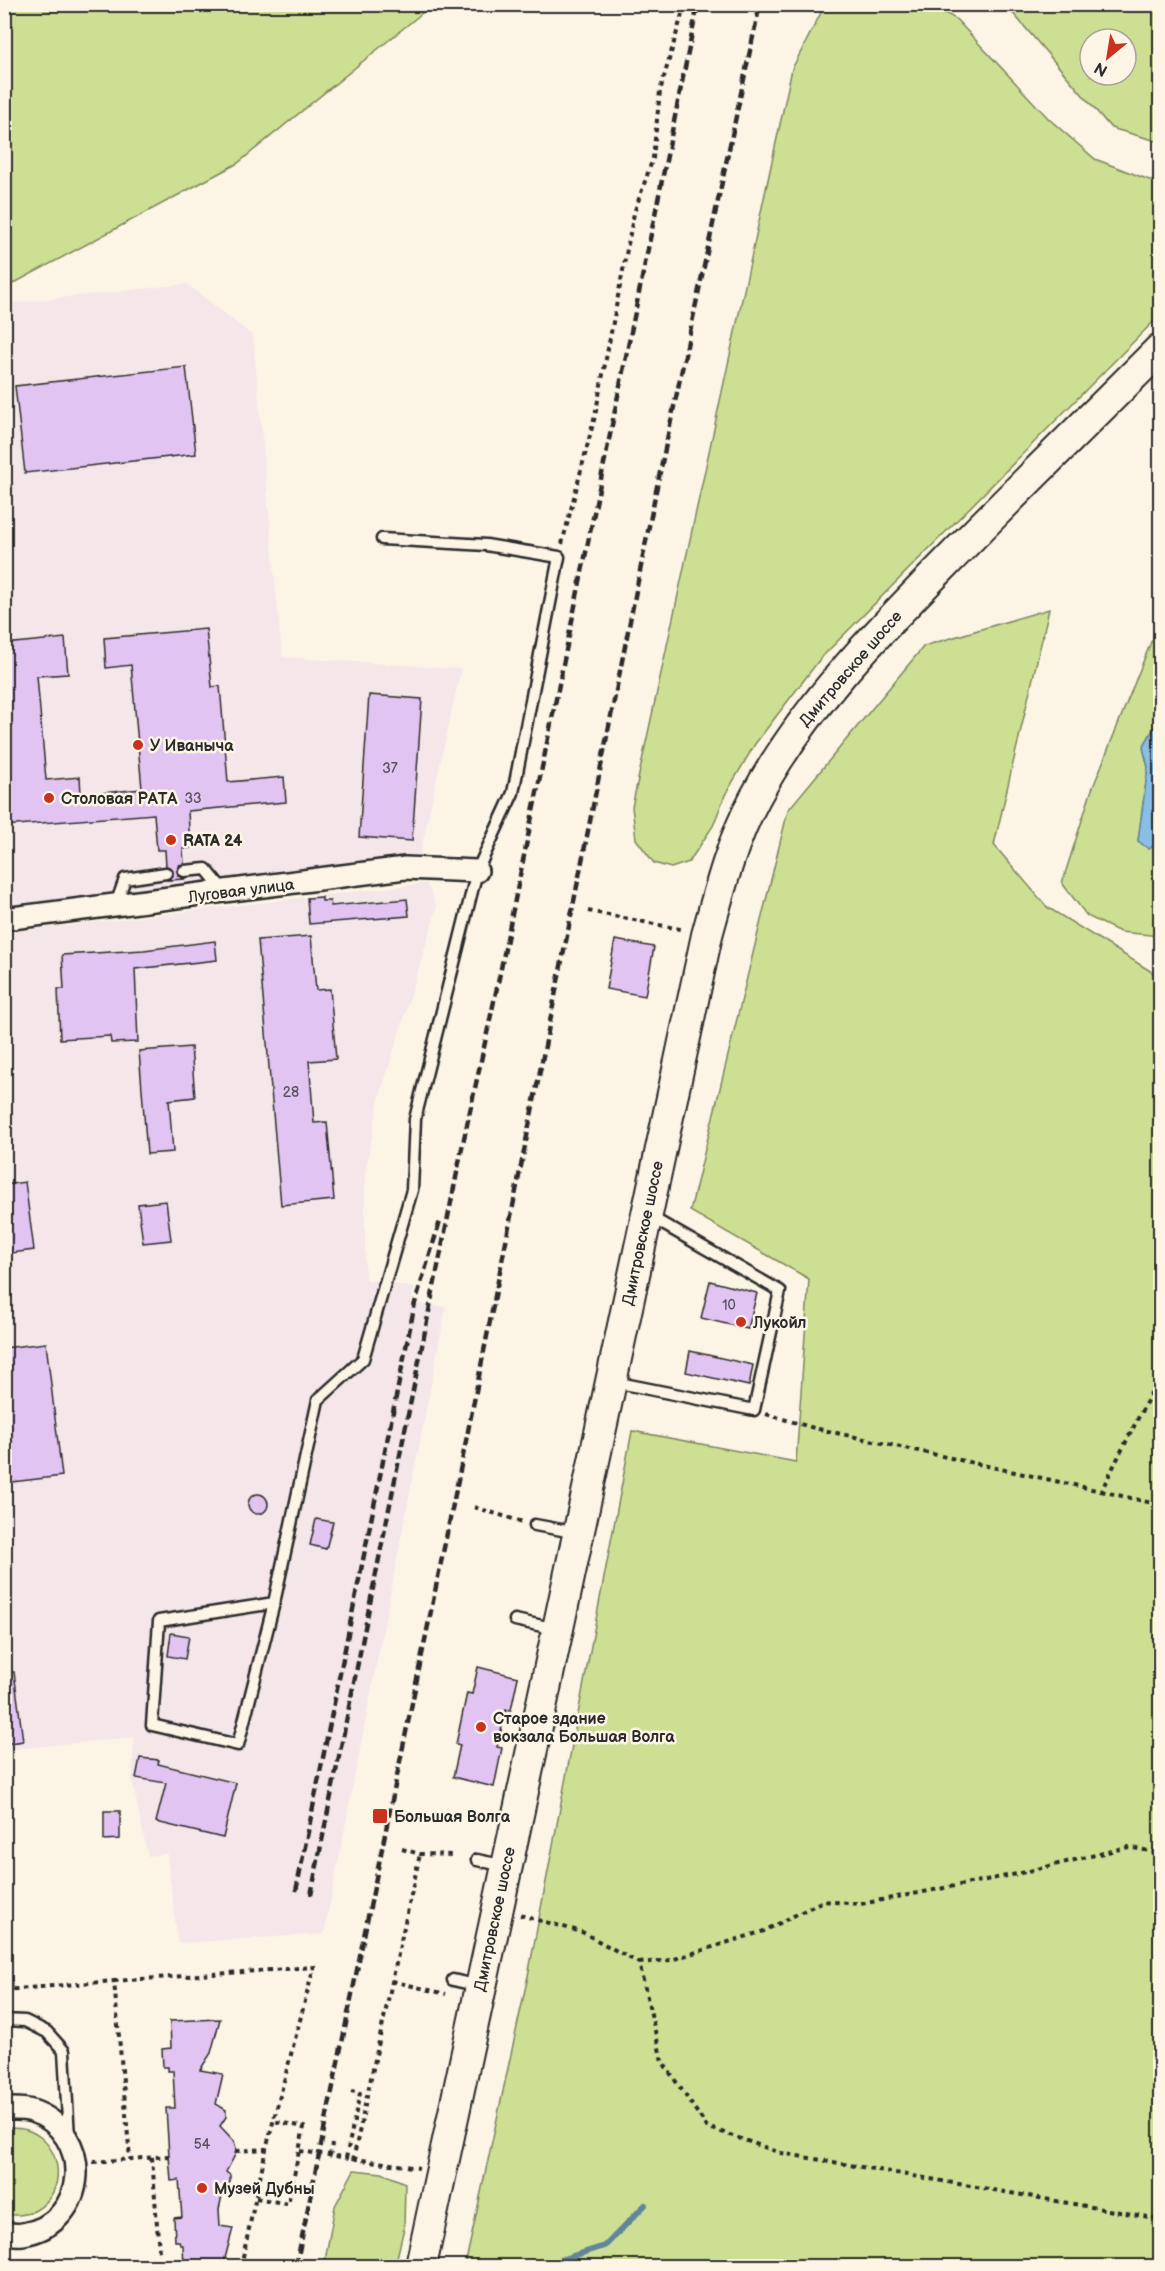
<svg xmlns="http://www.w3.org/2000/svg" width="1165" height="2271" font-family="'Balsamiq Sans',sans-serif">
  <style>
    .built { fill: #f4e6e9 }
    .green { fill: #cddf93; stroke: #7c855f; stroke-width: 1.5; fill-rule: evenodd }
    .water { fill: #89bfe6; stroke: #63849b; stroke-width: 1.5 }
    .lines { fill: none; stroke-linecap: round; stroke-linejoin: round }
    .stream { stroke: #63849b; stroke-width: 6 }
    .building { fill: #e2c4f2; stroke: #2b2b2b; stroke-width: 1.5 }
    .lane-casing { stroke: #2b2b2b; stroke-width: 15 }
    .street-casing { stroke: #2b2b2b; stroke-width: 26 }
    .secondary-casing { stroke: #2b2b2b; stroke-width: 34 }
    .path { stroke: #2b2b2b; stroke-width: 4; stroke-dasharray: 4.5 4.5; stroke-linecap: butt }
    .lane { stroke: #fcf5e5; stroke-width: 10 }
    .street { stroke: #fcf5e5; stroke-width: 21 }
    .secondary { stroke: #fcf5e5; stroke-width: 30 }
    .rail { stroke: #2b2b2b; stroke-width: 4.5; stroke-dasharray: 9 4.5; stroke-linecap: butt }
    .poi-dot { fill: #c8321e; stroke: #fcf5e5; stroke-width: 2 }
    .labels { text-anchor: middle; stroke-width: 5; stroke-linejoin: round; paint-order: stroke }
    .number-label { font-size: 14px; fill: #59515d }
    .street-label { font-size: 16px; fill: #2b2b2b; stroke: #fcf5e5 }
    .poi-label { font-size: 16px; font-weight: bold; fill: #2b2b2b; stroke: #fcf5e5; text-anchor: start }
  </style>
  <rect width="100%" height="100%" fill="#fcf5e5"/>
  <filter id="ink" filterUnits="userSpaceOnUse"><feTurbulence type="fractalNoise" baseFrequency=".0167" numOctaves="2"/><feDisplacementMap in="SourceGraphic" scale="12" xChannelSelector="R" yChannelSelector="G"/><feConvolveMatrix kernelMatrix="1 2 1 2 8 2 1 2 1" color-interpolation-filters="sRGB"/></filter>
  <g filter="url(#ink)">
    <path class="built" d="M 187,284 L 253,336 L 282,657 L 461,669 L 419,859 L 5,905 L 4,304 Z
      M 427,883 L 437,908 L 379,1099 L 365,1174 L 365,1279 L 414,1288 L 411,1303 L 446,1307 L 324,1934 L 178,1943 L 167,1854 L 148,1856 L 132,1781 L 134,1737 L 5,1750 L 4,933 Z"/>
    <path class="green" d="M 5,4 L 432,4 L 432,5 L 238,163 L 5,288 Z
      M 825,5 L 930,5 L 956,19 L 1049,119 L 1095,159 L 1160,184 L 1160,315 L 820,659 L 755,744 L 725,795 L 713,826 L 689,862 L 671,868 L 654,863 L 636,839 L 632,807 L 792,69 Z
      M 1006,5 L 1160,5 L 1160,142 L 1111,128 ZM 1090,39 L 1126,39 L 1126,75 L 1090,75 Z
      M 1049,609 L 994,845 L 1047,907 L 1160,977 L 1160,2266 L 465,2266 L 528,1976 L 632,1431 L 796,1462 L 809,1279 L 690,1211 L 788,810 L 924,646 Z
      M 1160,632 L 1160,717 L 1143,747 L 1148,767 L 1138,841 L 1149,849 L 1160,840 L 1160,936 L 1120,932 L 1087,916 L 1062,883 L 1091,792 L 1151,642 Z
      M 9,2128 C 14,2128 21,2128 27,2130 C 62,2142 69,2191 36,2210 C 26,2216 15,2215 5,2215 L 4,2129 Z
      M 354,2170 L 382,2173 L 405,2183 L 404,2228 L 395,2266 L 324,2266 L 335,2206 Z"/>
    <path class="water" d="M 1160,718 L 1160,840 L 1149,849 L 1138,841 L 1148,767 L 1143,747 Z"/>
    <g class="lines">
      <path class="stream" d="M 540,2266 L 605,2246 L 645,2205"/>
    </g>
    <path class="building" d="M 186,367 L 196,454 L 25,473 L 15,386 Z
      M 206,629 L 212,687 L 220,686 L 228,782 L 284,777 L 286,802 L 188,811 L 190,848 L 183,849 L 184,864 L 179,865 L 177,871 L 178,876 L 185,879 L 168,880 L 173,876 L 173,871 L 171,868 L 166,866 L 165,850 L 157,850 L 154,814 L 4,826 L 4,644 L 65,638 L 68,674 L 37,676 L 46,780 L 80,777 L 81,795 L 142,789 L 131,665 L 106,668 L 104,638 Z
      M 369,695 L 422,699 L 412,841 L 359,837 Z
      M 322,897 L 322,901 L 330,901 L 331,906 L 407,899 L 409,916 L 309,924 L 307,898 Z
      M 311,936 L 316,990 L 330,989 L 336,1059 L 309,1061 L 314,1123 L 327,1122 L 334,1200 L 281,1205 L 258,940 Z
      M 615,940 L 654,947 L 645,996 L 606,989 Z
      M 215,941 L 217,960 L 135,969 L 138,1042 L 111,1043 L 110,1036 L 60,1039 L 58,989 L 64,989 L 62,955 L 144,950 Z
      M 191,1047 L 195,1097 L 169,1100 L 173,1152 L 147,1154 L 139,1051 Z
      M 25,1182 L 34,1250 L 4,1254 L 4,1185 Z
      M 166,1201 L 171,1240 L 143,1243 L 138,1204 Z
      M 710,1281 L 757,1293 L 748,1329 L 701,1318 Z
      M 46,1343 L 62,1476 L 4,1483 L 4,1348 Z
      M 690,1351 L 753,1365 L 749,1386 L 686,1372 Z
      M248 1504a10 10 0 1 1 20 0a10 10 0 1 1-20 0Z
      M 316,1519 L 333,1522 L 326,1549 L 310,1545 Z
      M 171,1633 L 189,1636 L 185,1659 L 168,1656 Z
      M 478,1667 L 518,1677 L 511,1710 L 506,1710 L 497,1747 L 502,1748 L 494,1787 L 453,1777 L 460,1745 L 456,1744 L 467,1693 L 472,1694 Z
      M 4,1672 L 14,1672 L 23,1741 L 4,1744 Z
      M 140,1758 L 159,1760 L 158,1764 L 236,1783 L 223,1838 L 156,1822 L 166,1783 L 136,1778 Z
      M 104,1811 L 120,1811 L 120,1839 L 104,1840 Z
      M 220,2019 L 211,2053 L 200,2070 L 223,2074 L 216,2104 L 226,2110 L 226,2117 L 220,2126 L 234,2141 L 236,2148 L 235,2155 L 226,2172 L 230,2175 L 230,2182 L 223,2191 L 219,2209 L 220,2226 L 233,2228 L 223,2266 L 184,2266 L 183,2245 L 180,2245 L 179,2241 L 175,2241 L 174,2218 L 182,2217 L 179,2180 L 171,2181 L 169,2156 L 166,2108 L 175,2108 L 173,2071 L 168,2071 L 168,2067 L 163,2067 L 162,2049 L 171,2048 L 170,2021 Z"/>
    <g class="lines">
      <g class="lane-casing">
        <path id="lane" d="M 184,871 L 206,869 L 225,892
          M 116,904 L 125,879 L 166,873
          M 614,1382 L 754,1410 L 780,1291 L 649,1216
          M 535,1525 L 578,1533
          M 274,1603 L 159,1621 L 152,1725 L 238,1745 L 274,1603 L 318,1400 L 363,1359 L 412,1190 L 415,1119 L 477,871 L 513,793 L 559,557 L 486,545 L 382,539
          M 515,1620 L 556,1629
          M 477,1860 L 506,1866
          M 453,1980 L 479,1986
          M 4,2020 L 25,2021 L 47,2032 L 64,2051 L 69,2137"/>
      </g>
      <g class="street-casing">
        <path id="street" d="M 4,919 L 405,868 L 477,871
          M 4,2109 C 13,2109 24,2108 32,2111 C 95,2132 89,2224 23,2234 C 17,2235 10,2234 4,2233"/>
      </g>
      <g class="secondary-casing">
        <path id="secondary" d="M 421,2266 L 707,935 C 720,888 732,841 755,798 C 803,708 874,636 946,563 C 1016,491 1089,420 1160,349"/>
      </g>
      <path class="path" d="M 562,544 L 595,416 L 634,213 L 653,158 L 660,91 L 685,4
        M 588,911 L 685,930
        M 766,1414 L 814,1428 L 1101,1491 L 1154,1387 L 1160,1384
        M 1101,1491 L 1160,1505
        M 474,1507 L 523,1522
        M 402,1849 L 420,1854 L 455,1855
        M 520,1915 L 582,1932 L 639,1963 L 662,2061 L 707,2127 L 781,2153 L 1160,2219
        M 639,1963 L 671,1960 L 764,1931 L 823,1901 L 861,1904 L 1017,1874 L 1128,1847 L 1160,1853
        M 114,1981 L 314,1967 L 266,2149 L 241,2266
        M 392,1981 L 446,1994
        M 4,1990 L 114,1981 L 130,2159
        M 236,2151 L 266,2149
        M 300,2151 L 419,2168
        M 330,2156 L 332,2144
        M 152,2157 L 160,2266
        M 346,2158 L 360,2093 L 351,2091
        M 353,2160 L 420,1854
        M 93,2162 L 169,2156
        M 256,2198 L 288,2204 L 304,2127 L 273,2121"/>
      <use href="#lane" class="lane"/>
      <use href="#street" class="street"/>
      <use href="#secondary" class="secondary"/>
      <path class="rail" d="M 296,1891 L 415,1303 L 440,1221
        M 311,1895 L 463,1143 L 498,983 L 698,4
        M 296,2266 L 465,1446 L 656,491 L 760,4"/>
    </g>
  </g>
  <g class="poi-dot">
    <circle cx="138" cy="745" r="6"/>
    <circle cx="49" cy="798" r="6"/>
    <circle cx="171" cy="840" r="6"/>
    <circle cx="741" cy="1322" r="6"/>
    <circle cx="481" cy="1727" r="6"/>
    <rect x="372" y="1808" width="16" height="16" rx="3"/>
    <circle cx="202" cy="2188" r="6"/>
  </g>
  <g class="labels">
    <g class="number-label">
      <text x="390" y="773">37</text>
      <text x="193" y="803">33</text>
      <text x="291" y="1097">28</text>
      <text x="729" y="1310">10</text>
      <text x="202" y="2149">54</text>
    </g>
    <g class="street-label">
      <text transform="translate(850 668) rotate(-49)" y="6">Дмитровское шоссе</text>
      <text transform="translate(241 890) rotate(-7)" y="6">Луговая улица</text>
      <text transform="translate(642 1233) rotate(-78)" y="6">Дмитровское шоссе</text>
      <text transform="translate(494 1919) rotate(-78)" y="6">Дмитровское шоссе</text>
    </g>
    <g class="poi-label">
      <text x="150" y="751">У Иваныча</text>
      <text x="61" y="804">Столовая РАТА</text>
      <text x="183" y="846">RATA 24</text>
      <text x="753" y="1328">Лукойл</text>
      <text x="493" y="1724">Старое здание<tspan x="493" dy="18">вокзала Большая Волга</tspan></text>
      <text x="394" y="1822">Большая Волга</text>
      <text x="214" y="2194">Музей Дубны</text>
    </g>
  </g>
  <rect width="1165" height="2271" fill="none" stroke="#fcf5e5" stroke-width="24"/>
  <rect x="12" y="12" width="1141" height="2247" fill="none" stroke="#2b2b2b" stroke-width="2" filter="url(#ink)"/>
  <g transform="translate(1108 57) rotate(210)"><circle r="28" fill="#fcf5e5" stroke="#a8a49b" stroke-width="1.5"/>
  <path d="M0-4.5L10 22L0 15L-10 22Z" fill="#c8321e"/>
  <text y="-9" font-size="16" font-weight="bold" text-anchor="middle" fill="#2b2b2b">N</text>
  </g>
</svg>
